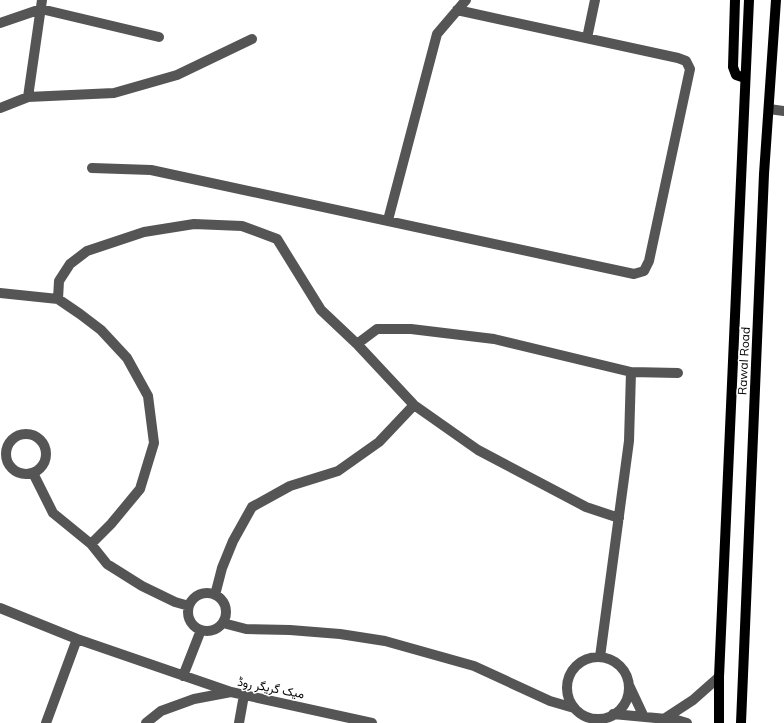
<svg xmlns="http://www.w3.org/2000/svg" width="784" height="723" font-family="Mulish,Vazirmatn,sans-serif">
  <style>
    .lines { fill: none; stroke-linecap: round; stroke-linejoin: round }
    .minor { stroke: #555; stroke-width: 10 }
    .major { stroke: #000; stroke-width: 10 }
    .labels { text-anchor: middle; stroke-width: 3; stroke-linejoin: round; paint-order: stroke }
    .street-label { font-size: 12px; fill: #000; stroke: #fff }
  </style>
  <rect width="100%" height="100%" fill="#fff"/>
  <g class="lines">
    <path class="minor" d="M 0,23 L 41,9 L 159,37
      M 587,38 L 595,0
      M 28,97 L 42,0
      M 0,108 L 28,97 L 114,93 L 177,75 L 252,39
      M 769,109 L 784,111
      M 92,168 L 151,170 L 634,274 L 644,271 L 649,261 L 690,69 L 686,61 L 678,58 L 457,10
      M 388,220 L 437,34 L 466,0
      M 0,293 L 58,299 L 80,314 L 101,330 L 127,358 L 148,396 L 154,443 L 140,489 L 111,524 L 91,544
      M 58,299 L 59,281 L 70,264 L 87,251 L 144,232 L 194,224 L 242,226 L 277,239 L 321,310 L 357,344 L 414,405 L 478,450 L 586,507 L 619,518
      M 357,344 L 377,329 L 411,329 L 494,339 L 631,372 L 678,373
      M6 454a20 20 0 1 1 40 0a20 20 0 1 1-40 0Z
      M 33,473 L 53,513 L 91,544 L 107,564 L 142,586 L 175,602 L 189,606
      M188 612a19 19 0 1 1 38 0a19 19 0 1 1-38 0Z
      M 215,595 L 222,568 L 233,541 L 252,507 L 290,486 L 338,471 L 379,442 L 414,405
      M 0,608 L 77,639 L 231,692
      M 223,623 L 246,629 L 290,630 L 340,634 L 385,641 L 474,666 L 550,701 L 574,708
      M 600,657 L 629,441 L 631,372
      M567 688a31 31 0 1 1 62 0a31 31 0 1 1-62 0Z
      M 183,676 L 201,630
      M 629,685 L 644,717
      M 613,714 L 677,720 L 687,723
      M 664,719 L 693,700 L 719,677
      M 46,723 L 77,639
      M 146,723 L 161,711 L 194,699 L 231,692 L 372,723
      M 239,723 L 244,695"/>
    <path class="major" d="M 735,0 L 733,67 L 736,75 L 745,78
      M 719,723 L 719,677 L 749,0
      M 741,723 L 764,174 L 776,0"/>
  </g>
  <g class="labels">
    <g class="street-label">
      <text transform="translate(744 361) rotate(-87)" y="4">Rawal Road</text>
      <text transform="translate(271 688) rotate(11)" y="4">میک گریگر روڈ</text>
    </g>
  </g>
</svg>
